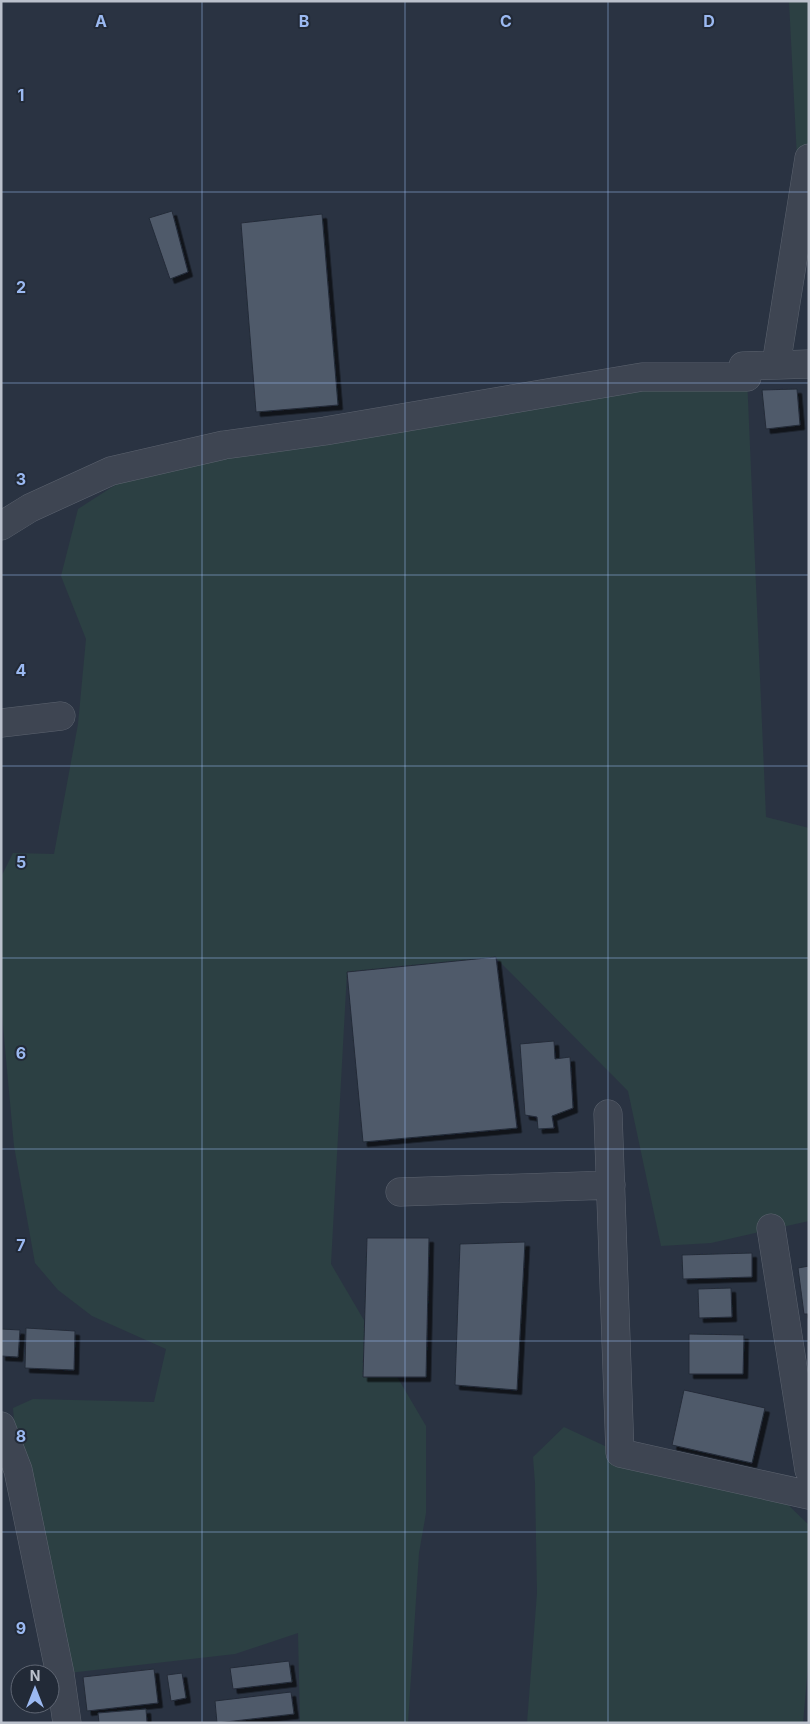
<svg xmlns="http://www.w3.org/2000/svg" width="810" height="1724" font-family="Inter,sans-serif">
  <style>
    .green { fill: #2c4043 }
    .building { fill: #505a6b; stroke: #242c39; filter: url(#shadow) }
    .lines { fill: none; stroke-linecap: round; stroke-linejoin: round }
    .minor-casing { stroke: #5c636f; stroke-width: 29 }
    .minor { stroke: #3e4552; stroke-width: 28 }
    .grid { fill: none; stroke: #9bb9f1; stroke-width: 1; stroke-opacity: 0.55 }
    .grid-label { font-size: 16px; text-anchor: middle; font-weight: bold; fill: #9bb9f1; stroke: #222a37; stroke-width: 4; stroke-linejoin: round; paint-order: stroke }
  </style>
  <defs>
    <filter id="shadow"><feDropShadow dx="4.5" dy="4.5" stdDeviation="0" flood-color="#0009"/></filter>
  </defs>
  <rect width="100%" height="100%" fill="#2a3342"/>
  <path class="green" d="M 789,1 L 809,1 L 809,214 L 800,217 Z
    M 747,377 L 766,817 L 809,828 L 809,1221 L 711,1243 L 661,1246 L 628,1091 L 496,958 L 347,972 L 331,1264 L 426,1426 L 426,1513 L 419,1553 L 408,1723 L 300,1723 L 298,1633 L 235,1654 L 60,1674 L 18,1470 L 13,1408 L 33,1399 L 154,1402 L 166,1349 L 92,1316 L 58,1290 L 35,1263 L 14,1146 L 1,1004 L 1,877 L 13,853 L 54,854 L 78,724 L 86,639 L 61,576 L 78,509 L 151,462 L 290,435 Z
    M 564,1427 L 620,1453 L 754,1472 L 809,1525 L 809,1655 L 803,1723 L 527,1723 L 537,1593 L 535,1483 L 533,1457 Z"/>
  <path class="building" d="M 172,211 L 188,272 L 170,279 L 149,218 Z
    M 322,214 L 338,405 L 256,412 L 241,223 Z
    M 797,389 L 800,425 L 766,429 L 762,390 Z
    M 496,957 L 517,1128 L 363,1142 L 347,972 Z
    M 554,1041 L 555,1059 L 570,1057 L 573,1108 L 552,1116 L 554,1128 L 538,1129 L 537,1117 L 525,1115 L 520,1044 Z
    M 367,1238 L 429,1238 L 426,1377 L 363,1377 Z
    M 525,1242 L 517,1390 L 455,1385 L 460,1244 Z
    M 752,1253 L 752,1277 L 683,1279 L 682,1255 Z
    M 809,1266 L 809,1314 L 804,1314 L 798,1268 Z
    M 731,1288 L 732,1317 L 699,1318 L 698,1289 Z
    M 26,1328 L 75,1331 L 74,1370 L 25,1368 Z
    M 1,1329 L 20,1330 L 18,1357 L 1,1356 Z
    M 689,1334 L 744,1335 L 743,1374 L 689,1374 Z
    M 684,1390 L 765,1408 L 752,1463 L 672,1445 Z
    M 289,1661 L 292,1682 L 233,1689 L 230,1668 Z
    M 154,1669 L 158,1703 L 87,1711 L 83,1677 Z
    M 182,1673 L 186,1698 L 171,1701 L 167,1675 Z
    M 291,1692 L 294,1714 L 217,1723 L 215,1701 Z
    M 146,1709 L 147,1723 L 99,1723 L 98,1713 Z"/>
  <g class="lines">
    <g class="minor-casing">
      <path id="minor" d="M 776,365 L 809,158
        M 1,526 L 30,508 L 111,471 L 224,445 L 325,431 L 642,377 L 747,377 L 743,366 L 809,364
        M 1,723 L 61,716
        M 608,1114 L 620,1453 L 809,1495
        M 400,1192 L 611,1185
        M 771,1228 L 809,1470
        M 1,1426 L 18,1470 L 60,1674 L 67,1723"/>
    </g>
    <use href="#minor" class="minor"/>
  </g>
  <path class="grid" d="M 202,1 L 202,1723M 405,1 L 405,1723M 608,1 L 608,1723M 1,192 L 809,192M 1,383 L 809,383M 1,575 L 809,575M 1,766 L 809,766M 1,958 L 809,958M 1,1149 L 809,1149M 1,1341 L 809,1341M 1,1532 L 809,1532"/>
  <g class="grid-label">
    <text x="101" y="27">A</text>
    <text x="304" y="27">B</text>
    <text x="506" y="27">C</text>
    <text x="709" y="27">D</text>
    <text x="21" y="101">1</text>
    <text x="21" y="293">2</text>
    <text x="21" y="485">3</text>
    <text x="21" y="676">4</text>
    <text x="21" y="868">5</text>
    <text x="21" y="1059">6</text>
    <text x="21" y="1251">7</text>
    <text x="21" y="1442">8</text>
    <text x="21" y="1634">9</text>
  </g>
  <rect width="810" height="1724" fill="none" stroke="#bbc1cc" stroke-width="5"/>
  <g transform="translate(35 1689)"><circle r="24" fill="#222a37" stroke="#5f6673"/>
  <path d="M0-4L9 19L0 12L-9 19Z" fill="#9bb9f1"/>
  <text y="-8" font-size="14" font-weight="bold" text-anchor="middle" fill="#bbc1cc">N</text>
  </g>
</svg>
